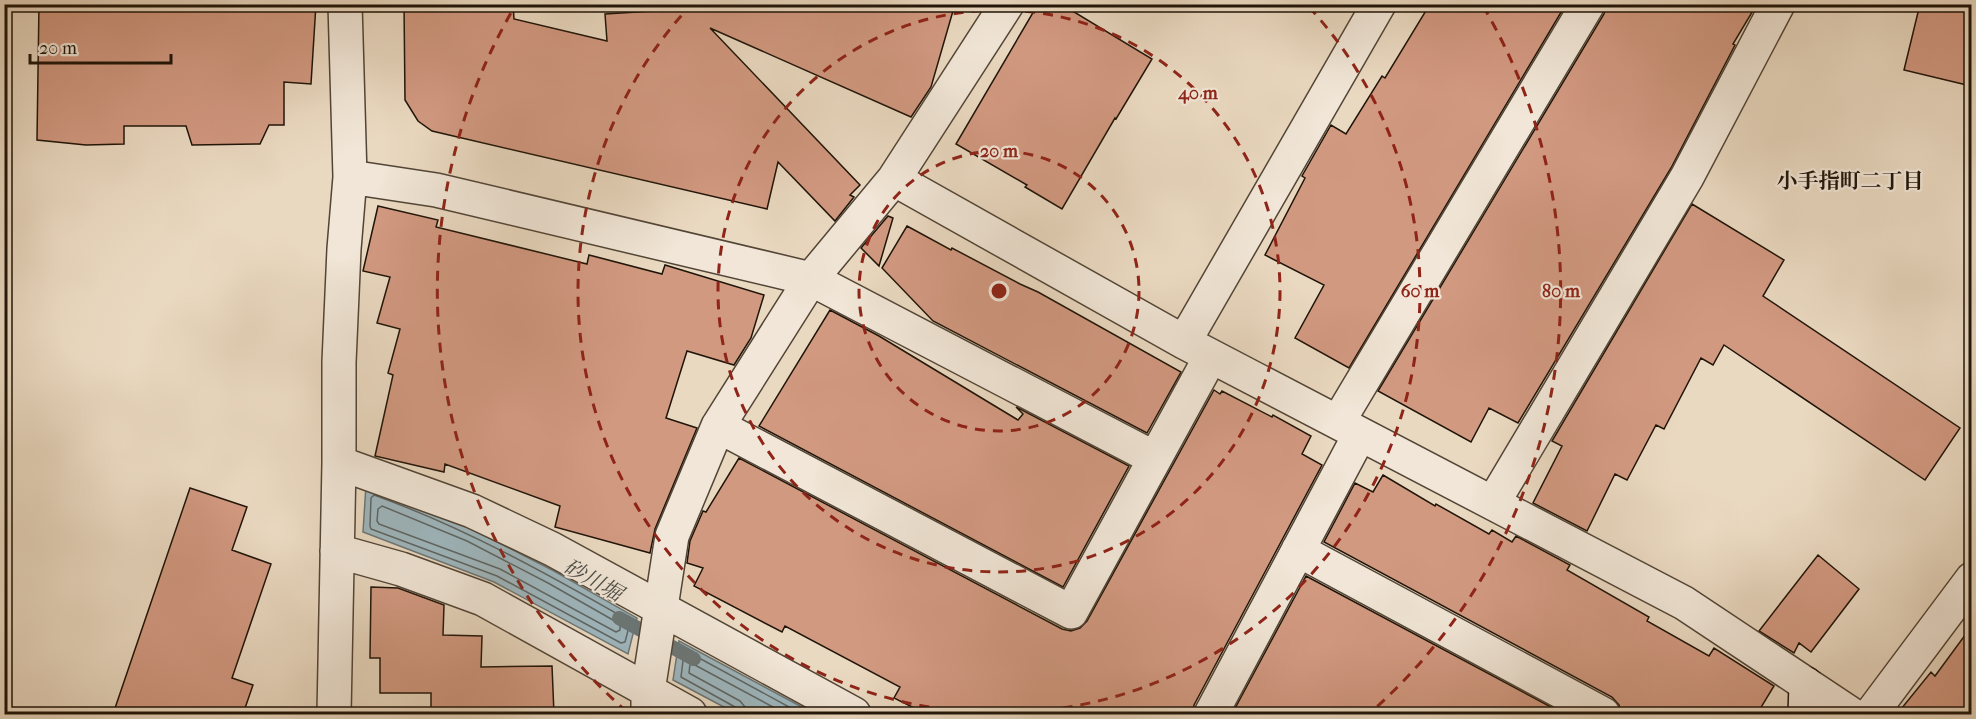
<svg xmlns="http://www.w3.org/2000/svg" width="1976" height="719" font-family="'IM FELL French Canon','Noto Serif JP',serif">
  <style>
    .water { fill: #9eb7bf; stroke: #6b7676; stroke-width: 1.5 }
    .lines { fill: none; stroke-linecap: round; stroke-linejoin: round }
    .shore { stroke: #5e6664; stroke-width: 1.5 }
    .stream { stroke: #6b7676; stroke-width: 14 }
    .building { fill: #d29981; stroke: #1f1408; stroke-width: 1.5 }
    .street-casing { stroke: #524536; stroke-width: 36 }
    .secondary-casing { stroke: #1f1408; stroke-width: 36 }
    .street { stroke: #f1e6d7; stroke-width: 33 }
    .secondary { stroke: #f1e6d7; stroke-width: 33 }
    .ring { fill: none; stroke: #8f2418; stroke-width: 3; stroke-dasharray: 10 8 }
    .labels { text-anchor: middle; stroke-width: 4.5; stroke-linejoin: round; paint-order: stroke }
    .neighbourhood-label { font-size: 21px; font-weight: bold; fill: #1f1408; stroke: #f1e6d7 }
    .water-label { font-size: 21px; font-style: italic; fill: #4b4d48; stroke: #f1e6d7 }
    .centre { fill: #8f2418; stroke: #f1e6d7; stroke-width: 3 }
    .ring-label { font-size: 18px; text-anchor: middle; font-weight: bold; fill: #8f2418; stroke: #f1e6d7; stroke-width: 4.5; stroke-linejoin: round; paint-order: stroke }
  </style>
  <rect width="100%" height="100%" fill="#ead9c1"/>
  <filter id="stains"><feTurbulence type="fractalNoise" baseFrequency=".00333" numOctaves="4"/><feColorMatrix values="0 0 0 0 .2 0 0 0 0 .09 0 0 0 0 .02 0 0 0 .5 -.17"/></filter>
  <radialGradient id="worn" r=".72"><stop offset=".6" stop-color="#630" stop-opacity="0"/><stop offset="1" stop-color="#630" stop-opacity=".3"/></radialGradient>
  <path class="water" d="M 366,485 L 472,529 L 554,571 L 637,618 L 628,654 L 494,582 L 363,532 Z
    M 679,641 L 815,714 L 737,714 L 673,680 Z"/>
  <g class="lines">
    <path class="shore" d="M 374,495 C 463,527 546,573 628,620 L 630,623 L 625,642 L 621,643 L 497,576 L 371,529 L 370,526 L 371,498 Z
      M 382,506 L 467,541 L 548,583 L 620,624 L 620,630 L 616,632 L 500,569 L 379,524 L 377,521 L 378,509 Z
      M 739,714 L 735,707 L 681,677 L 684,653 L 688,652 L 802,714
      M 746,714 L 745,707 L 740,701 L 689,673 L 690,664 L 693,664 L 786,714"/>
    <path class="stream" d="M 619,618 L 694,659"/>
  </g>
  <path class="building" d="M 39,4 L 316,4 L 311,84 L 284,82 L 284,125 L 269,125 L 260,144 L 192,145 L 186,126 L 124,126 L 124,144 L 86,145 L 37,140 Z
    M 404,4 L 513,4 L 514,19 L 607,41 L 605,14 L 768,4 L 955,4 L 931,87 L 911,117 L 710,28 L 860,185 L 850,195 L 854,197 L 835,221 L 778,162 L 767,209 L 432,131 L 418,121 L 405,100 Z
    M 1038,4 L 1061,4 L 1152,59 L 1116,119 L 1115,118 L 1062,209 L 1025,187 L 1027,185 L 956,144 Z
    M 1430,4 L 1566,4 L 1349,368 L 1295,338 L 1324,285 L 1265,255 L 1305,178 L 1302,176 L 1331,125 L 1346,134 L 1382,76 L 1385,78 Z
    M 1607,4 L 1757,4 L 1733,44 L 1735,45 L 1671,168 L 1518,423 L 1489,408 L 1471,442 L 1378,391 L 1604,14 Z
    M 1920,4 L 1971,4 L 1971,86 L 1904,70 Z
    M 1692,204 L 1784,260 L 1763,296 L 1960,428 L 1925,480 L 1724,345 L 1713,365 L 1701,358 L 1664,429 L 1656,425 L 1627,480 L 1615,474 L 1587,531 L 1533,503 L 1562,446 L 1552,441 Z
    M 378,206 L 438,220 L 436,227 L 587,264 L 589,255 L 662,274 L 665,265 L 764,295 L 751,338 L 734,365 L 687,351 L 666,418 L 697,428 L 655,529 L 650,553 L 555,527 L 560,506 L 445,464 L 444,472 L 375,456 L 393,375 L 388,373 L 400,329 L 377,323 L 390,277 L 363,271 Z
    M 888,216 L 893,218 L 879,266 L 861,248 Z
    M 907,226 L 951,250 L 952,248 L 1020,284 L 1038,292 L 1181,372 L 1147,433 L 933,321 L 882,268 Z
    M 830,310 L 879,336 L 1018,420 L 1023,414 L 1016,407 L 1129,466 L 1063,587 L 759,426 Z
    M 1214,390 L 1220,394 L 1222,391 L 1272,417 L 1273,415 L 1311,436 L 1302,454 L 1322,465 L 1194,705 L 1192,714 L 926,714 L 894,698 L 900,687 L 785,626 L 782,632 L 694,586 L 703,568 L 687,563 L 690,541 L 703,511 L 706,512 L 739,458 L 1062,629 L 1071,631 L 1080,628 L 1087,621 Z
    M 1383,475 L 1435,506 L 1436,504 L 1489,534 L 1492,530 L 1512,542 L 1516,536 L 1570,565 L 1567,570 L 1649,617 L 1647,621 L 1709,656 L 1714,648 L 1774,686 L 1757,714 L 1622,714 L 1619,705 L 1612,697 L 1324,542 L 1355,483 L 1373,492 Z
    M 190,488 L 247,507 L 232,550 L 271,564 L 232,678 L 253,685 L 243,714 L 113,714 Z
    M 1818,555 L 1859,589 L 1811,652 L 1799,643 L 1794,653 L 1759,631 Z
    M 1306,576 L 1564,714 L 1232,714 Z
    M 371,587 L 398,588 L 444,605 L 443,635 L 482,636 L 481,667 L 552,666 L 554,714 L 431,714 L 431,693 L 380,693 L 380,658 L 370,658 Z
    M 1971,627 L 1971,714 L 1897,714 L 1931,672 L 1935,676 Z"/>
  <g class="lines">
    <g class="street-casing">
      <path id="street" d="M 350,177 L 436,190 L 811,279 L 1154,458
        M 894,179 L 1184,342 L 1684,603 L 1851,714
        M 1184,342 L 1379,4
        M 1338,422 L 1588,4
        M 718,426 L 1071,612 L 1211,356
        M 339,463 L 472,511 L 552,549 L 854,714
        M 1493,503 L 1687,177 L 1778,4
        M 1298,550 L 1603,714
        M 337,551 L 401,569 L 483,599 L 690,714
        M 334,714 L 339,463 L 339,362 L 344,249 L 350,177 L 345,4
        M 648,714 L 648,691 L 672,536 L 718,426 L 811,279 L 894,179 L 1007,4
        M 1211,714 L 1360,434
        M 1871,714 L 1972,579"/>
    </g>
    <g class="secondary-casing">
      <path id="secondary" d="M 1805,714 L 1806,684"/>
    </g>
    <use href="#street" class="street"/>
    <use href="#secondary" class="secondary"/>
  </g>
  <g class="ring">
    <circle cx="999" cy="291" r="140"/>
    <circle cx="999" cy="291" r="281"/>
    <path d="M1309 7A421 421 0 1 1 689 7"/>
    <path d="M627 712A562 562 0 0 1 515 6M1483 6A562 562 0 0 1 1371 712"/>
  </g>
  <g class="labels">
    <g class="neighbourhood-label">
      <text x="1850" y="188">小手指町二丁目</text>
    </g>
    <g class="water-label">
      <text transform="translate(593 580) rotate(29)" y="7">砂川堀</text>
    </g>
  </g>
  <circle cx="999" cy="291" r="9" class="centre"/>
  <g class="ring-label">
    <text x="1198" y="99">40 m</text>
    <text x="999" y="157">20 m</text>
    <text x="1420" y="297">60 m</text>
    <text x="1561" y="297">80 m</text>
  </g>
  <rect width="1976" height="719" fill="none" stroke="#ead9c1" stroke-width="24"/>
  <rect x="6" y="6" width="1964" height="707" fill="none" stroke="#1f1408" stroke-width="3"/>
  <rect x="12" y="12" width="1952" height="695" fill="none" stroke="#1f1408" stroke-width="1.5"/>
  <path d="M30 54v9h141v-9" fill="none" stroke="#1f1408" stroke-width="3"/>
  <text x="39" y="54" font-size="18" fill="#1f1408" stroke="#f1e6d7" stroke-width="4.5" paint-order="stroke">20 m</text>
  <rect width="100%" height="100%" filter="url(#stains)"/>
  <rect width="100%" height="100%" fill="url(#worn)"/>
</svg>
